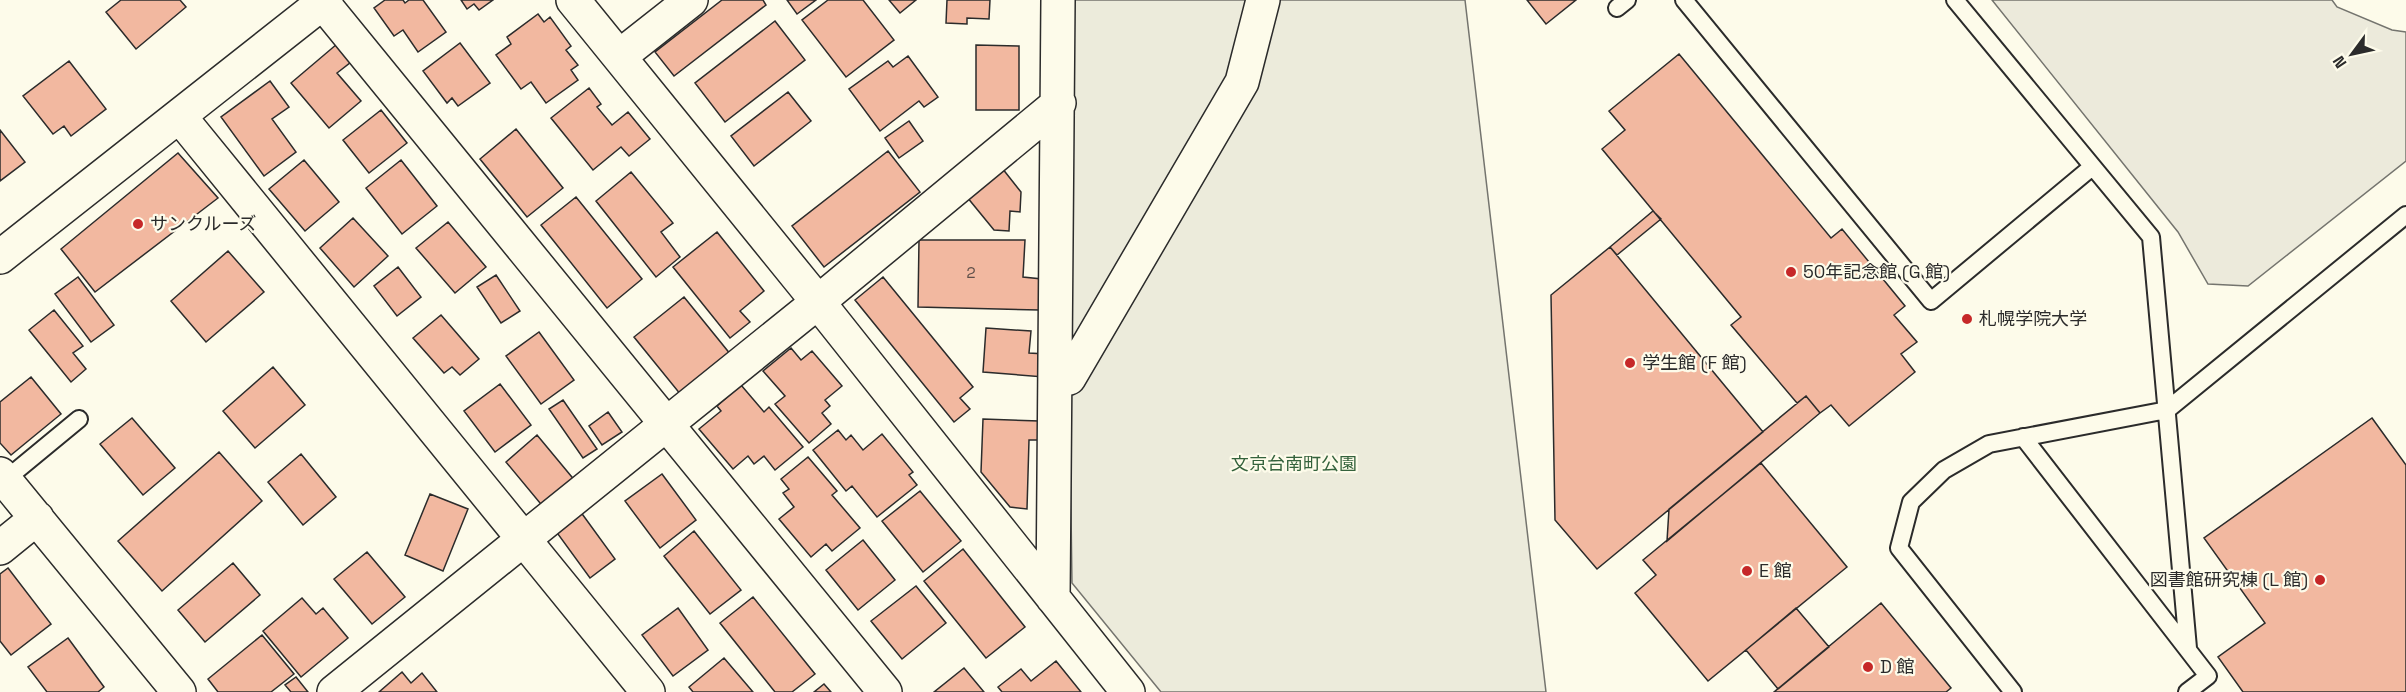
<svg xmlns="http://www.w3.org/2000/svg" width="2406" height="692" font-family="'Space Grotesk','Noto Sans JP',sans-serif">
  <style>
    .green { fill: #ecebdb; stroke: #74746e; stroke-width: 1.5 }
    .parking { fill: #eceadb; stroke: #74746e; stroke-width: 1.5 }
    .building { fill: #f2b8a0; stroke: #2b2b2b; stroke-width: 1.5 }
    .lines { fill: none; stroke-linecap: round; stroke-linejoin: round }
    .lane-casing { stroke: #2b2b2b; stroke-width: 20 }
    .street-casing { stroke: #2b2b2b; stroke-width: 36 }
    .lane { stroke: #fdfbea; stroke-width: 16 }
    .street { stroke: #fdfbea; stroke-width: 33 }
    .poi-dot { fill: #c62828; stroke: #fdfbea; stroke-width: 2 }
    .labels { text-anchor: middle; stroke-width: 4.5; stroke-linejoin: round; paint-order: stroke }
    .number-label { font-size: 15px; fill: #5d4e48 }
    .poi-label { font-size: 18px; fill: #2b2b2b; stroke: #fdfbea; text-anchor: start }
    .park-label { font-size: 18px; fill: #34623c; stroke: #fdfbea }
  </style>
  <rect width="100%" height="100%" fill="#fdfbea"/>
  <path class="green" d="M 1069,0 L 1465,0 L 1546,692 L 1161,692 L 1072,583 L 1066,159 Z"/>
  <path class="parking" d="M 1992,0 L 2332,0 L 2337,7 L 2392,30 L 2406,32 L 2406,161 L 2248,286 L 2208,284 L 2178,232 Z"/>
  <path class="building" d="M 121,0 L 180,0 L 186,7 L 136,49 L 106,12 Z
    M 385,0 L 403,0 L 405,3 L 409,0 L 423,0 L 446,32 L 418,52 L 403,30 L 394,36 L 374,8 Z
    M 461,0 L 493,0 L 479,10 L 474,4 L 467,9 Z
    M 722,0 L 763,0 L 766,5 L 674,76 L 655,52 Z
    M 787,0 L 816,0 L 797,14 Z
    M 828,0 L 863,0 L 894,40 L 846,77 L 802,20 Z
    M 889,0 L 916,0 L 900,13 Z
    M 947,0 L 990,0 L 989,19 L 967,18 L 967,24 L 946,23 Z
    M 1527,0 L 1576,0 L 1546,24 Z
    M 538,14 L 544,22 L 550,17 L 571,46 L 566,50 L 578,65 L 571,70 L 578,80 L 546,103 L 531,82 L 521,89 L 496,55 L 511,44 L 507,37 Z
    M 775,21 L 805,60 L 725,122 L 695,83 Z
    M 460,43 L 490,83 L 458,106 L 452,98 L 447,103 L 423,71 Z
    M 337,44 L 351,62 L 337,73 L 361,101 L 329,128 L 291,83 Z
    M 976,45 L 1019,46 L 1019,110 L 976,110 Z
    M 1679,54 L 1831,238 L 1842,229 L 1905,306 L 1894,315 L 1917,342 L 1901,354 L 1915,372 L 1849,426 L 1831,405 L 1820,413 L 1806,396 L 1797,403 L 1731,325 L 1741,317 L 1602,149 L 1625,130 L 1609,111 Z
    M 908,56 L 938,97 L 924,107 L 919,101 L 880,131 L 849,89 L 888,61 L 893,67 Z
    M 69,61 L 106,109 L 71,136 L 64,126 L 53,134 L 23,96 Z
    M 270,81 L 289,107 L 272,119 L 296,152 L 264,176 L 221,117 Z
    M 589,88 L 601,104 L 597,107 L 612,125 L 628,112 L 650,139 L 629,156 L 621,147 L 593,170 L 551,118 Z
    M 788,92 L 811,121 L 754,166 L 731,136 Z
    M 381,110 L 407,143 L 369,173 L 343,140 Z
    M 909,121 L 923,141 L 899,158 L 885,138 Z
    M 516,129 L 563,188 L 527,217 L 480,159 Z
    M 0,130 L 25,162 L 0,181 Z
    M 888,151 L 920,192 L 824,267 L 792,226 Z
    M 178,153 L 218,198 L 95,292 L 61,249 Z
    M 304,160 L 339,202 L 305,231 L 269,189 Z
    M 401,160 L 437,206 L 402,234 L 366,188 Z
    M 1002,168 L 1021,192 L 1020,212 L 1010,211 L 1009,231 L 994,230 L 967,197 Z
    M 631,172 L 673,223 L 661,232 L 680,257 L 656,277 L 596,201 Z
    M 576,197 L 642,279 L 607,308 L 541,225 Z
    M 1653,211 L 1661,219 L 1617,255 L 1610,247 Z
    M 353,218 L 388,256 L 354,287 L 320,248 Z
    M 448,222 L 486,267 L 455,293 L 416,248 Z
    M 717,232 L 764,291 L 740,311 L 750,322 L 730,338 L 673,267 Z
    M 919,240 L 1025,240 L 1023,277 L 1042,279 L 1039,310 L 918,307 Z
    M 1610,247 L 1763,432 L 1597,569 L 1555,520 L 1551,295 Z
    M 228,251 L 264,292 L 206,342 L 171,301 Z
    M 398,267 L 421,297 L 397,316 L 374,286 Z
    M 496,275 L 520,311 L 501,323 L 477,287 Z
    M 78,277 L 114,325 L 91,342 L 55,294 Z
    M 883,277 L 973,387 L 960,398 L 970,409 L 954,422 L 855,300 Z
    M 684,297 L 731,355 L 681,395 L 634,337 Z
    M 54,310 L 83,346 L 73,353 L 86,369 L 71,382 L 29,330 Z
    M 441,315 L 479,359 L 460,375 L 452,367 L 444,373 L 413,338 Z
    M 986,328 L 1031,331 L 1029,353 L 1046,354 L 1044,377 L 983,372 Z
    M 539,332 L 574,380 L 541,404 L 506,356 Z
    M 791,348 L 801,360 L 812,351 L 842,386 L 825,400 L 830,406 L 822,413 L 831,424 L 809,443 L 775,404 L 785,396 L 763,371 Z
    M 273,367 L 305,405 L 255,448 L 223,411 Z
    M 31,377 L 61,414 L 11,455 L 0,443 L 0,402 Z
    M 500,384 L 531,425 L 495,452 L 464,411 Z
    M 741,385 L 764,412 L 769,407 L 803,447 L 775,470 L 764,456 L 754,464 L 748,456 L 733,469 L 699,429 L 721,411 L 717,406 Z
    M 1806,396 L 1820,413 L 1667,541 L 1669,509 Z
    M 563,400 L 597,449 L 583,458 L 549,409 Z
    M 608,412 L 622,432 L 602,445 L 589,426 Z
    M 132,418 L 175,468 L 143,495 L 100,444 Z
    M 2372,418 L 2406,465 L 2406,692 L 2243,692 L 2218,657 L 2265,623 L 2204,538 Z
    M 983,419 L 1039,421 L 1038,440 L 1029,440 L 1027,509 L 1010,507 L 981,472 Z
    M 838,430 L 846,440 L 851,435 L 863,450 L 882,434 L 913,472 L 909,475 L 917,485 L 877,517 L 852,486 L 846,491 L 813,450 Z
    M 537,435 L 576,482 L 545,509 L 506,462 Z
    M 219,452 L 262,501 L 162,591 L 118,541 Z
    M 301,454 L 336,497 L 303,525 L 268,482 Z
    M 808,457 L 837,491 L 832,495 L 860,528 L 832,551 L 826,544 L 811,557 L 779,519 L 794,507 L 783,493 L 789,489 L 781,479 Z
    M 1761,463 L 1847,567 L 1708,681 L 1635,593 L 1656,575 L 1643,560 Z
    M 662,474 L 696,520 L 660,548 L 625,501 Z
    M 920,491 L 961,541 L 923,572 L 882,521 Z
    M 430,494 L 468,509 L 443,571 L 405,555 Z
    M 580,511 L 615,559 L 590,578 L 555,530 Z
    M 694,531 L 741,590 L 710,614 L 664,556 Z
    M 863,540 L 895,580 L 858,610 L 826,570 Z
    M 963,549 L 1025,627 L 986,658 L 924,581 Z
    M 367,552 L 405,597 L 372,624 L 334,579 Z
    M 233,563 L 260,595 L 205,642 L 178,610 Z
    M 8,568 L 51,624 L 11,655 L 0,641 L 0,574 Z
    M 916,586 L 946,623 L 902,659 L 871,621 Z
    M 753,597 L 815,674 L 792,692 L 775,692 L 720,623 Z
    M 302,598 L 316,614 L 323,608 L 348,638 L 301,677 L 263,631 Z
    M 1881,603 L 1951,688 L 1946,692 L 1774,692 Z
    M 678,608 L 708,650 L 673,676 L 642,635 Z
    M 1796,608 L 1829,647 L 1778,689 L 1746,650 Z
    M 262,635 L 294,674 L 271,692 L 218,692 L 208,679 Z
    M 68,638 L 104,687 L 98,692 L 47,692 L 28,667 Z
    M 724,658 L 753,692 L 693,692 L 689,687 Z
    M 1056,661 L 1081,692 L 1002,692 L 998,687 L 1021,669 L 1031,681 Z
    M 964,668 L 984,692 L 934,692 Z
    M 402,672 L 411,683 L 422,673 L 437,692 L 379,692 Z
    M 296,677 L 308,692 L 291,692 L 285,685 Z
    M 824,684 L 831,692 L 814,692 Z"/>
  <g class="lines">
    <g class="lane-casing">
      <path id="lane" d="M 1684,0 L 1931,301 L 2092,167
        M 1955,0 L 2151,237 L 2188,648
        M 1617,8 L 1627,0
        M 2023,437 L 2208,676 L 2187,692
        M 5,480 L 79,419
        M 2013,692 L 1899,548 L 1911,502 L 1944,470 L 1989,444 L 2167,410 L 2406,215"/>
    </g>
    <g class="street-casing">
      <path id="street" d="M 573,0 L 818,302 L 1128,692
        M 323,3 L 885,692
        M 620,56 L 691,0
        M 180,117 L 648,692
        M 0,257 L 326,0
        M 1069,378 L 1242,82 L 1263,0
        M 0,474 L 179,692
        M 0,548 L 37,518
        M 1053,598 L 1058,0
        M 334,692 L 818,302 L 1059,103"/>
    </g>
    <use href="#lane" class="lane"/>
    <use href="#street" class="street"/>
  </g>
  <g class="poi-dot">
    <circle cx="138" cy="224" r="6"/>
    <circle cx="1791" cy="272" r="6"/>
    <circle cx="1967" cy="319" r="6"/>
    <circle cx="1630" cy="363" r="6"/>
    <circle cx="1747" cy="571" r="6"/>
    <circle cx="2320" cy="580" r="6"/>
    <circle cx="1868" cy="667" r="6"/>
  </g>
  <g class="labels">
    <g class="number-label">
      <text x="971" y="278">2</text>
    </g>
    <g class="poi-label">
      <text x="150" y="230">サンクルーズ</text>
      <text x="1803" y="278">50年記念館 (G 館)</text>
      <text x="1979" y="325">札幌学院大学</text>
      <text x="1642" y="369">学生館 (F 館)</text>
      <text x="1759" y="577">E 館</text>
      <text x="2308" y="586" text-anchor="end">図書館研究棟 (L 館)</text>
      <text x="1880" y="673">D 館</text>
    </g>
    <g class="park-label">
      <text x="1294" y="470">文京台南町公園</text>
    </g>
  </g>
  <g transform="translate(2352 54) rotate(237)" stroke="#fdfbea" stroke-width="4.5" paint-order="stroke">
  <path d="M0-4.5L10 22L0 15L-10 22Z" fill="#2b2b2b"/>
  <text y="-9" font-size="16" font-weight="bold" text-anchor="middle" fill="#2b2b2b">N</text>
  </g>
</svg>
